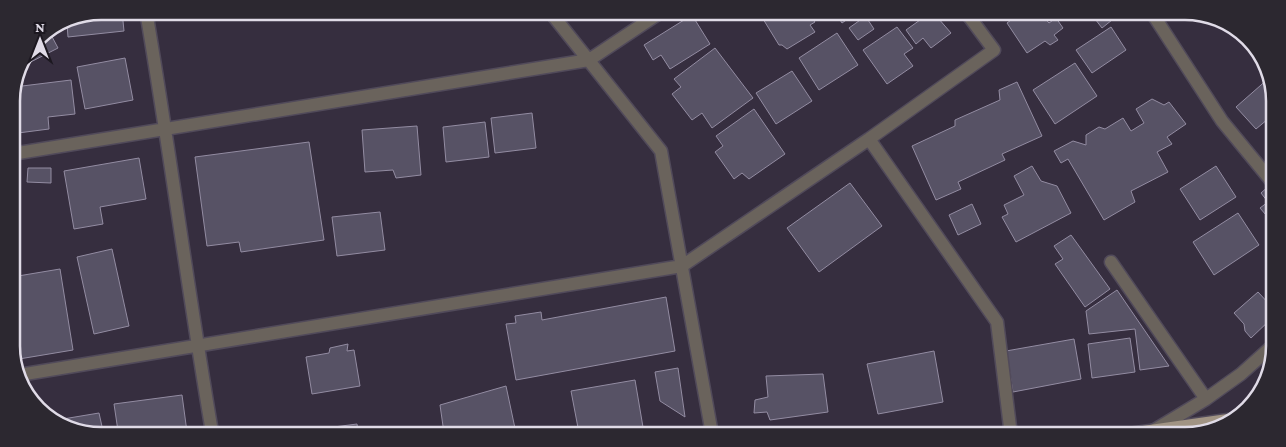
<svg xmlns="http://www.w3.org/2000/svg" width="1286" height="447" font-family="'Crimson Pro',serif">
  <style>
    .building { fill: #575265; stroke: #938ca2 }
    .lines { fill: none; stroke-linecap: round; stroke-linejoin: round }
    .street-casing { stroke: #514a5a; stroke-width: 15 }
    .primary-casing { stroke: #514a5a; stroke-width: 15 }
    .street { stroke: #6a635c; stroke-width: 12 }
    .primary { stroke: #a19484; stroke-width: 12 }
    .rim { fill: none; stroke: #e0dbe7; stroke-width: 2.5 }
  </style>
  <rect width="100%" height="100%" fill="#362e3f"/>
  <path class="building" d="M 101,11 L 122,11 L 124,31 L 68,37 L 67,24 Z
    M 760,14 L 809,14 L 815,22 L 810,25 L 815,32 L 787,49 L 782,45 L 779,45 Z
    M 836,14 L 855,14 L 842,23 Z
    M 692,15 L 710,44 L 670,69 L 661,55 L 653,60 L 644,45 Z
    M 927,15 L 933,15 L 938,18 L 951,33 L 931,48 L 923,38 L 916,44 L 906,30 Z
    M 1018,15 L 1042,15 L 1049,23 L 1056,18 L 1063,28 L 1054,35 L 1058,40 L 1050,45 L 1045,41 L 1027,53 L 1007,23 Z
    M 1092,15 L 1117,16 L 1102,28 Z
    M 863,18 L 868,20 L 874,29 L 858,40 L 849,28 Z
    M 1228,25 L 1246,38 L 1241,42 Z
    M 897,27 L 913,48 L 904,54 L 913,66 L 887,84 L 863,50 Z
    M 1111,27 L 1126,50 L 1092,73 L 1076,50 Z
    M 49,31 L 58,48 L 19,68 L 21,61 L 42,34 Z
    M 837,33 L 858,65 L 819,90 L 799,58 Z
    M 715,48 L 753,98 L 712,128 L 702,113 L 692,120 L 672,94 L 681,87 L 674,79 Z
    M 125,58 L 133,100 L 85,109 L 77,67 Z
    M 1075,63 L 1097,96 L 1055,124 L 1033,90 Z
    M 792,71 L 812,101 L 776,124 L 756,93 Z
    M 1269,78 L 1274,89 L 1274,114 L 1256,129 L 1236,107 Z
    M 71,80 L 75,114 L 48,117 L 49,129 L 18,133 L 14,87 Z
    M 1017,82 L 1042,136 L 1002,154 L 1005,160 L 958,182 L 961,189 L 936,200 L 912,146 L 955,126 L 955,120 L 1000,100 L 999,90 Z
    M 1152,99 L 1164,105 L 1169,102 L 1186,124 L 1167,137 L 1172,144 L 1157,152 L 1168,172 L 1131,191 L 1135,202 L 1104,220 L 1068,159 L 1061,163 L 1054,151 L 1073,141 L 1086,145 L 1086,135 L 1099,127 L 1105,129 L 1123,118 L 1131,131 L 1144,123 L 1136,109 Z
    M 754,109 L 785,154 L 749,179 L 742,173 L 734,179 L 715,152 L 723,146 L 716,136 Z
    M 532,113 L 536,148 L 495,153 L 491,118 Z
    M 485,122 L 489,157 L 446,162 L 443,127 Z
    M 417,126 L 421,175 L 396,178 L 393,170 L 365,172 L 362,130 Z
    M 309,142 L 324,240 L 241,252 L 239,242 L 207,246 L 195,157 Z
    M 139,158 L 146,199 L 100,207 L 103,224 L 74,229 L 64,171 Z
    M 1032,166 L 1041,181 L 1057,186 L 1071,213 L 1016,242 L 1002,217 L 1008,214 L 1004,205 L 1024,195 L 1014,176 Z
    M 1216,166 L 1236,197 L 1200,220 L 1180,189 Z
    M 28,168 L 51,168 L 51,183 L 27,182 Z
    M 850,183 L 882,226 L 819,272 L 787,228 Z
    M 1271,184 L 1273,186 L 1272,222 L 1260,208 L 1268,202 L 1261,193 Z
    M 972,204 L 981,224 L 958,235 L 949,215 Z
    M 380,212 L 385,250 L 337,256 L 332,217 Z
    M 1238,213 L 1259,245 L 1214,275 L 1193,242 Z
    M 1071,235 L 1110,289 L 1085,307 L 1055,264 L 1063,259 L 1054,246 Z
    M 112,249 L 129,326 L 94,334 L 77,257 Z
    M 60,269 L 73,350 L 13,360 L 12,277 Z
    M 1117,290 L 1169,366 L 1140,370 L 1135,329 L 1089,334 L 1086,311 Z
    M 1258,292 L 1271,306 L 1271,319 L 1251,338 L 1245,331 L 1244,324 L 1234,313 Z
    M 666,297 L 675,351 L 516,380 L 506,324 L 516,323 L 515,316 L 541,312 L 542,320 Z
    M 1130,338 L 1135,372 L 1092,378 L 1088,344 Z
    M 1074,339 L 1081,379 L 1013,392 L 1006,351 Z
    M 348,344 L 347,351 L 354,350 L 360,386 L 312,394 L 306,357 L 329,353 L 330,348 Z
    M 934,351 L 943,402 L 878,414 L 867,364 Z
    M 678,368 L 685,417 L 660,401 L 655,372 Z
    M 823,374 L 828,412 L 770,420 L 767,412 L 754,413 L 755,400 L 768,397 L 766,376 Z
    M 635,380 L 644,433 L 579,433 L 571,391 Z
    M 506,386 L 516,433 L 444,433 L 440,405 Z
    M 182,395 L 187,432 L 118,431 L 114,404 Z
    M 99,413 L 103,431 L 73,431 L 57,420 Z
    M 357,424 L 358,432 L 295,432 Z"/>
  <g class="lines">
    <g class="street-casing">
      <path id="street" d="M 146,11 C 170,151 188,292 212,432
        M 551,13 L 661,151 L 712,434
        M 1154,16 L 1222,121 L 1273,183
        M 869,139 L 997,322 L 1011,435
        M 12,154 L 589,60 L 658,14
        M 1111,262 L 1206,399
        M 19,375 L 682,266 L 869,139 L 994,50 L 968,15
        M 1153,431 L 1206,399 L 1241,374 L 1270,348"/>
    </g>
    <g class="primary-casing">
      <path id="primary" d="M 1122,435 L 1235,419"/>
    </g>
    <use href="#street" class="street"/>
    <use href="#primary" class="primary"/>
  </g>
  <path d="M0 0H1286V447H0ZM101 20H1185A81 81 0 0 1 1266 101V346A81 81 0 0 1 1185 427H101A81 81 0 0 1 20 346V101A81 81 0 0 1 101 20Z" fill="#2c2830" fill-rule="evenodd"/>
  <path class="rim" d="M101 20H1185A81 81 0 0 1 1266 101V346A81 81 0 0 1 1185 427H101A81 81 0 0 1 20 346V101A81 81 0 0 1 101 20Z"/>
  <g transform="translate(40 40)" stroke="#1c1820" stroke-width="4" paint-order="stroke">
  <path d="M0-4L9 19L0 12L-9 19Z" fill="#e0dbe7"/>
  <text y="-8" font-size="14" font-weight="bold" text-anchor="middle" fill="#e0dbe7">N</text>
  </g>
</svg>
